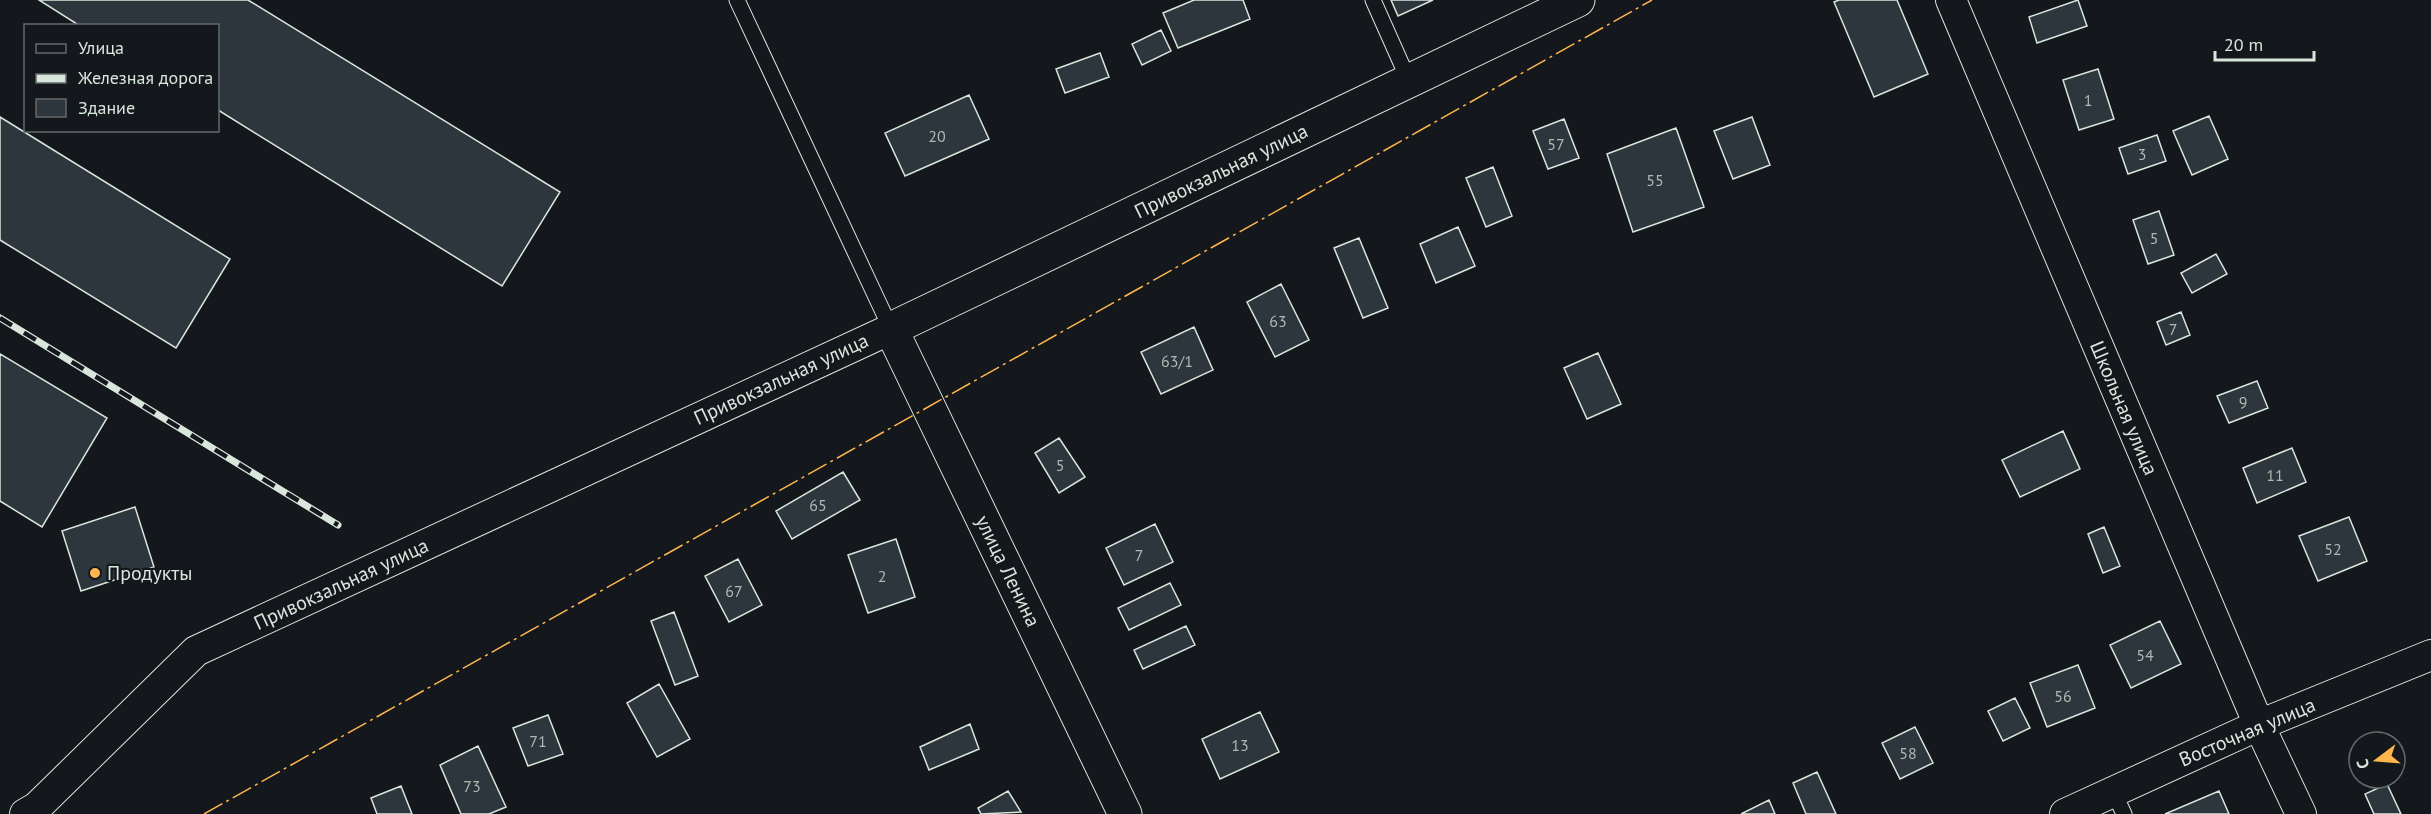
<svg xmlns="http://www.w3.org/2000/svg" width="2431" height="814" font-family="'PT Sans',sans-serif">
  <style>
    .building { fill: #2c363c; stroke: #d8e6dc; stroke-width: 1.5 }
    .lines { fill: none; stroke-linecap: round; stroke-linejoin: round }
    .service-casing { stroke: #d8e6dc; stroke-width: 17 }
    .minor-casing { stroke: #d8e6dc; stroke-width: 32 }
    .tertiary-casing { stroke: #d8e6dc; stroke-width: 35 }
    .service { stroke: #14181c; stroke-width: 15 }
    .minor { stroke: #14181c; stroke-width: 30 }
    .tertiary { stroke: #14181c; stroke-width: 33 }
    .rail-casing { stroke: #d8e6dc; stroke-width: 7 }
    .rail { stroke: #14181c; stroke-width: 4.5; stroke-dasharray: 14; stroke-linecap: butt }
    .power { stroke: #ffb74d; stroke-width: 1.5; stroke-dasharray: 21 4.5 3 4.5; stroke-linecap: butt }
    .poi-dot { fill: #ffb74d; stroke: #14181c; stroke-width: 2 }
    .labels { text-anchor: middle; stroke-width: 4.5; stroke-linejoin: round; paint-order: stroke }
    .number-label { font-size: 16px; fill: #adbab4 }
    .street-label { font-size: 20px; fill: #d8e6dc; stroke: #14181c }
    .poi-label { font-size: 20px; fill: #d8e6dc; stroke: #14181c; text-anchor: start }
  </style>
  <rect width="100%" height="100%" fill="#14181c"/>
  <path class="building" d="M 39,0 L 248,0 L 560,192 L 502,286 L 218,110 L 218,26 L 80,26 Z
    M 1194,0 L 1243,0 L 1250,19 L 1178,48 L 1163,13 Z
    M 1391,0 L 1433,0 L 1398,16 Z
    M 1839,0 L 1897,0 L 1928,74 L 1874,97 L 1834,2 Z
    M 2078,0 L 2087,26 L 2037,43 L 2029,17 Z
    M 1161,30 L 1171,51 L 1142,65 L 1132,44 Z
    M 1100,53 L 1109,77 L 1065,93 L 1056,69 Z
    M 2098,69 L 2114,119 L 2079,130 L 2063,80 Z
    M 969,95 L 989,139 L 905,176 L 885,133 Z
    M 2209,116 L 2228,159 L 2192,175 L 2173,131 Z
    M 0,117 L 230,259 L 176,348 L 0,240 Z
    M 1752,117 L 1770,165 L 1733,179 L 1714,131 Z
    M 1564,119 L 1579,158 L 1548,169 L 1533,131 Z
    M 1676,128 L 1704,207 L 1633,232 L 1607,154 Z
    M 2157,135 L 2166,161 L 2128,174 L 2119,148 Z
    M 1493,167 L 1512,216 L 1486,227 L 1466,178 Z
    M 2159,211 L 2174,255 L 2148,264 L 2133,220 Z
    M 1458,227 L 1475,266 L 1436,283 L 1420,244 Z
    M 1359,238 L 1388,308 L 1363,318 L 1334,248 Z
    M 2216,254 L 2227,274 L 2192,293 L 2181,273 Z
    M 1281,284 L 1309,340 L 1275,357 L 1247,302 Z
    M 2181,312 L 2190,335 L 2166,345 L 2157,322 Z
    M 1194,327 L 1213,370 L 1161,394 L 1141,352 Z
    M 1598,353 L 1621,404 L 1587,419 L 1564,368 Z
    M 0,354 L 107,418 L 42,527 L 0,501 Z
    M 2257,381 L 2268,408 L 2229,423 L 2217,396 Z
    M 2063,431 L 2080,469 L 2020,497 L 2002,460 Z
    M 1059,438 L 1085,477 L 1059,493 L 1035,453 Z
    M 2292,448 L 2306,482 L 2257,503 L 2243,468 Z
    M 843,472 L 860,500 L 792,539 L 776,511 Z
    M 135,507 L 154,567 L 81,591 L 62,531 Z
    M 2349,517 L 2367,561 L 2318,581 L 2299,536 Z
    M 1155,524 L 1173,562 L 1124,585 L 1106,548 Z
    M 2104,527 L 2120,566 L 2103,573 L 2088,534 Z
    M 896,539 L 915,597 L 868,613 L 848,555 Z
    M 738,559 L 762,605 L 729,622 L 705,576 Z
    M 1170,583 L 1181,605 L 1129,630 L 1118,608 Z
    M 674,612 L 698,676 L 675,685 L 651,621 Z
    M 2160,621 L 2181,664 L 2131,688 L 2110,645 Z
    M 1186,626 L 1195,645 L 1143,669 L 1134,650 Z
    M 2078,665 L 2095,708 L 2047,727 L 2030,683 Z
    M 659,684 L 690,739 L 657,757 L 627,703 Z
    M 2015,698 L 2030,728 L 2003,741 L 1988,711 Z
    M 1260,712 L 1279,752 L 1220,779 L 1202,739 Z
    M 548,715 L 563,754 L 528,766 L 513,728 Z
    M 970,724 L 979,749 L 929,770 L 920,747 Z
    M 1915,727 L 1933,763 L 1900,779 L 1882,743 Z
    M 478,746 L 506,807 L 489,814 L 461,814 L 440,765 Z
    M 1817,772 L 1836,814 L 1806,814 L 1793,783 Z
    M 2387,784 L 2401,814 L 2374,814 L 2365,794 Z
    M 401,786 L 412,814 L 377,814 L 371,798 Z
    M 1008,791 L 1021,812 L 981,814 L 978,808 Z
    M 2219,791 L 2229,814 L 2165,814 Z
    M 1769,800 L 1775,814 L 1741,814 Z"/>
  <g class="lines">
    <g class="service-casing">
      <path id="service" d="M 737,0 L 891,329
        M 1373,0 L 1409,81
        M 2113,791 L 2124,814"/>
    </g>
    <g class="minor-casing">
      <path id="minor" d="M 1951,0 L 2259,725 L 2301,814
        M 25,814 L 37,807 L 196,651 L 891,329
        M 2065,814 L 2259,725 L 2431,655"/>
    </g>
    <g class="tertiary-casing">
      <path id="tertiary" d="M 1125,814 L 891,329 L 1578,0"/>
    </g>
    <use href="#service" class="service"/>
    <use href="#minor" class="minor"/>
    <use href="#tertiary" class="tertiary"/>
    <g class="rail-casing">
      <path id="rail" d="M 0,318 L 338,525"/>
    </g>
    <use href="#rail" class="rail"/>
    <path class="power" d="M 204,814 L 1652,0"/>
  </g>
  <circle class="poi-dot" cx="95" cy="573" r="6"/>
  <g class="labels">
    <g class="number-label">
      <text x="2088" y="106">1</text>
      <text x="937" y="142">20</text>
      <text x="1556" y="150">57</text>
      <text x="2142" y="160">3</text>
      <text x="1655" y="186">55</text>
      <text x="2154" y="244">5</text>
      <text x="1278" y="327">63</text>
      <text x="2173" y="335">7</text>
      <text x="1177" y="367">63/1</text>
      <text x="2243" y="408">9</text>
      <text x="1060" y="471">5</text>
      <text x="2275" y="481">11</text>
      <text x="818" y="511">65</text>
      <text x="2333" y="555">52</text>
      <text x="1139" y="561">7</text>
      <text x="882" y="582">2</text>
      <text x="734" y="597">67</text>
      <text x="2145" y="661">54</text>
      <text x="2063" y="702">56</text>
      <text x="538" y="747">71</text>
      <text x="1240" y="751">13</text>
      <text x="1908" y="759">58</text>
      <text x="472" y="792">73</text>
    </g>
    <g class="street-label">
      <text transform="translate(1221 171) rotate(-26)" y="7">Привокзальная улица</text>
      <text transform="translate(781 379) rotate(-25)" y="7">Привокзальная улица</text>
      <text transform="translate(2124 408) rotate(67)" y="7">Школьная улица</text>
      <text transform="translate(1008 571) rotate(64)" y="7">улица Ленина</text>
      <text transform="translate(341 584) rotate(-25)" y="7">Привокзальная улица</text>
      <text transform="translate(2247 732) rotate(-23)" y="7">Восточная улица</text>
    </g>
    <g class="poi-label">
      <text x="107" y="580">Продукты</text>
    </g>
  </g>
  <rect x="24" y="24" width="195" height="108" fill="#14181c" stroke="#626a69" stroke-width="1.5"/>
  <rect x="36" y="44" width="30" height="9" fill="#14181c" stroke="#626a69" stroke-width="1.5"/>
  <text x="78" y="54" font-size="18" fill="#d8e6dc">Улица</text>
  <rect x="36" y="74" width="30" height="9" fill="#d8e6dc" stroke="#626a69" stroke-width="1.5"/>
  <text x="78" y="84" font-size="18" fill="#d8e6dc">Железная дорога</text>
  <rect x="36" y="99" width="30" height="18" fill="#2c363c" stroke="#626a69" stroke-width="1.5"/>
  <text x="78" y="114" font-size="18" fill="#d8e6dc">Здание</text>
  <g transform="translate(2377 760) rotate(254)"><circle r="28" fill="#14181c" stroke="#626a69" stroke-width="1.5"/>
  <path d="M0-4.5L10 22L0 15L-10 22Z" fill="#ffb74d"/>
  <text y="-9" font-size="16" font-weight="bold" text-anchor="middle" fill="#d8e6dc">С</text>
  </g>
  <path d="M2215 51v9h99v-9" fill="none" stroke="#d8e6dc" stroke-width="3"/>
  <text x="2224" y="51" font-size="18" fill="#d8e6dc" stroke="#14181c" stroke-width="4.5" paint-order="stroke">20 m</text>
</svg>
